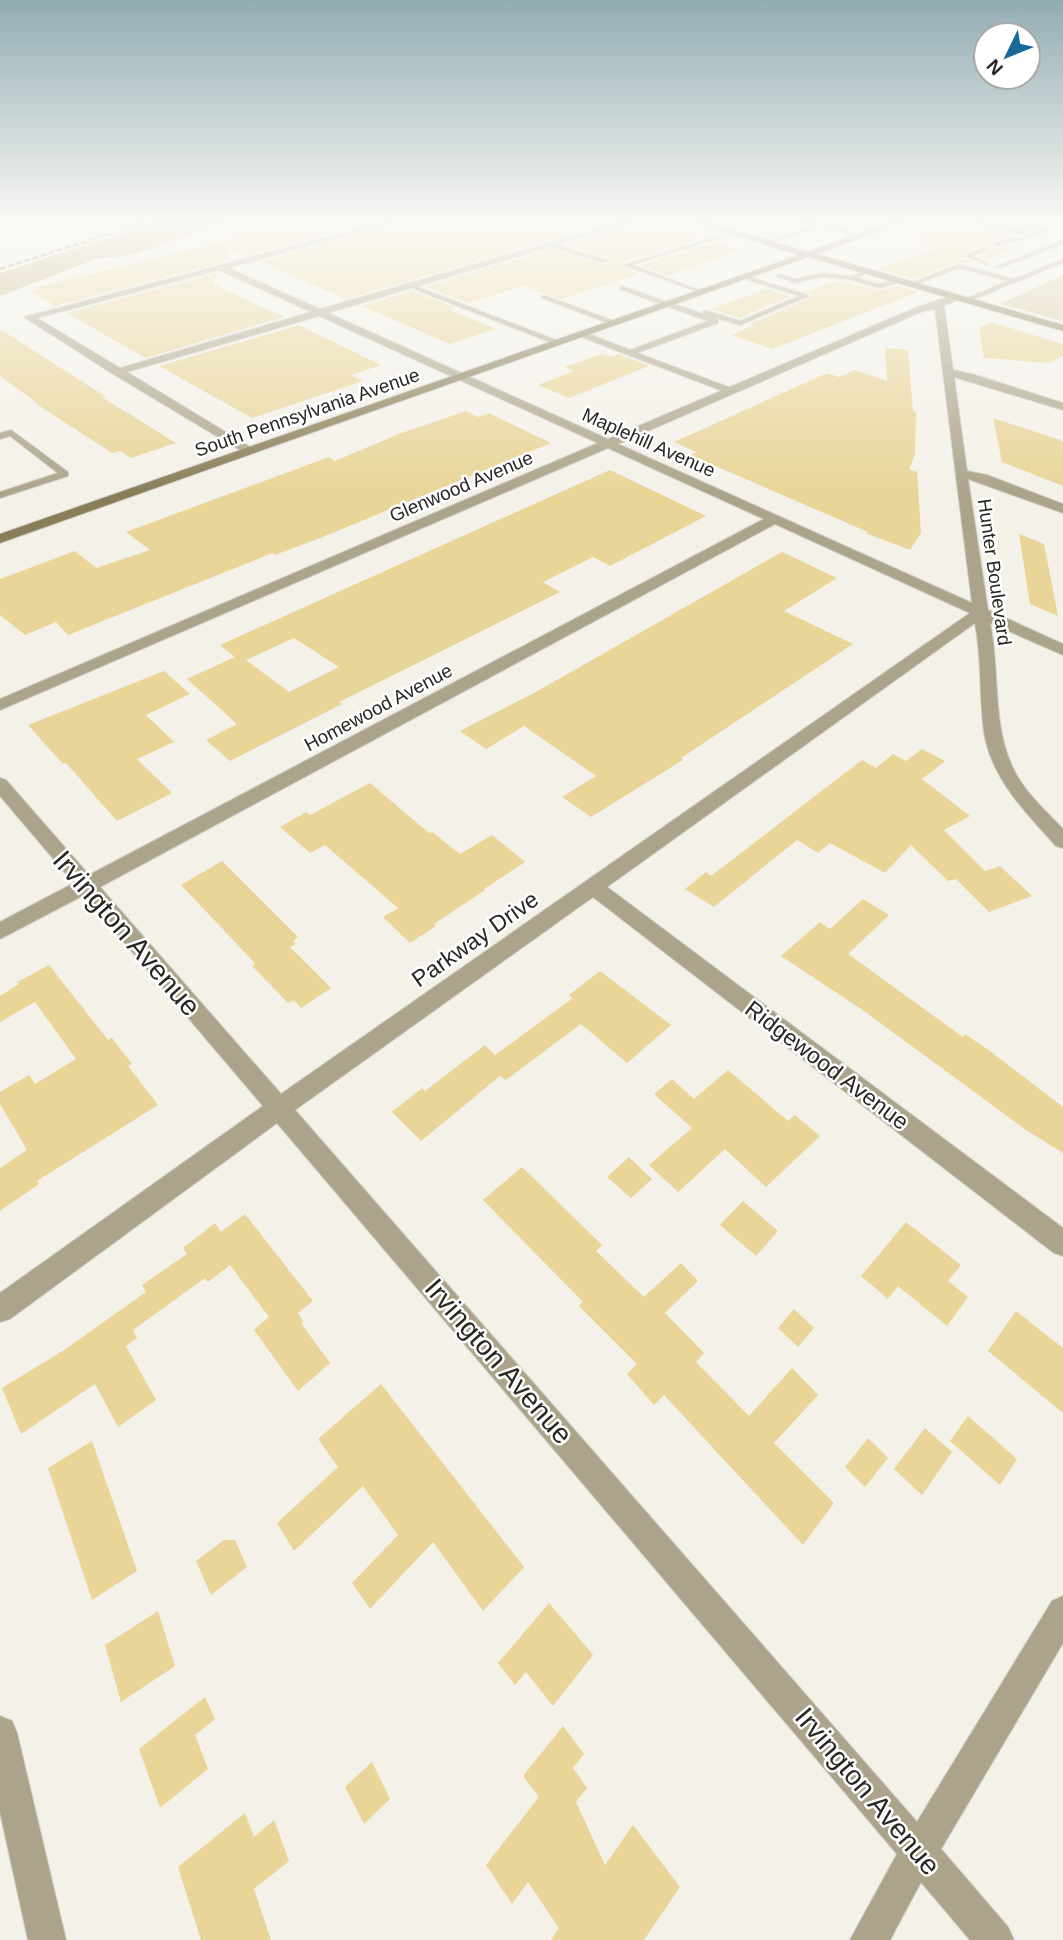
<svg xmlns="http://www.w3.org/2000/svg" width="1063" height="1940" font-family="Arial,sans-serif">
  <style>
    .green { fill: #d9cba1 }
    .forest { fill: #c4b175 }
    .building { fill: #e9d598; fill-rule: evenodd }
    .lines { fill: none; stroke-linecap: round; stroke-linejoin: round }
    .lane-casing { stroke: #cfcdc6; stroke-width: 2 }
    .street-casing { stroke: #cfcdc6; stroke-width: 2 }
    .secondary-casing { stroke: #cfcdc6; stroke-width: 2 }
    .lane { fill: #aca48a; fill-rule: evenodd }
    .street { fill: #aca48a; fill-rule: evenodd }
    .secondary { fill: #8a7e58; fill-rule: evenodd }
    .rail { stroke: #7f7d78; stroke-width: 2.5; stroke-dasharray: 6 2.5; stroke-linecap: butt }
    .labels { text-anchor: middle; stroke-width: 5; stroke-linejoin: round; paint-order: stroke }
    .far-street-label { font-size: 19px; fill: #282724; stroke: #fff }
    .street-label { font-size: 23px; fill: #282724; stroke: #fff }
    .near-street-label { font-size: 28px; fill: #282724; stroke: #fff }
  </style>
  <rect width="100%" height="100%" fill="#f4f1e9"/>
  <path class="green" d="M 1063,275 L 1063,321 L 1000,304 Z"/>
  <path class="forest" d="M 159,221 L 229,221 L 132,255 L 96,259 L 0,296 L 0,273 Z"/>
  <path class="building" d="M 280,221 L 377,221 L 247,255 L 230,248 L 223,262 L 56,306 L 31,291 L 38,289 L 35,287 L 223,242 L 220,241 L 249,234 L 241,230 Z
    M 404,221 L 614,221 L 346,299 L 261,262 Z
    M 639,221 L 664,221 L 665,228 L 700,239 L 622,262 L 622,267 L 639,274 L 561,299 L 524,286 L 468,303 L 425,287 L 551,249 L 606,265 L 611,261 L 608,257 L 566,245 Z
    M 961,221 L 1010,235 L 993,242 L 991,245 L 996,248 L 1006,246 L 1015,248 L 987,260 L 979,256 L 991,250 L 992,247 L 984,245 L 962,255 L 963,258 L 977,264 L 958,262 L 914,279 L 879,269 L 935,249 L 918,244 L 925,242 L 913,239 Z
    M 713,243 L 740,250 L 668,276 L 640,265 Z
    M 218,273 L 213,284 L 284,317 L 145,358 L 67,313 Z
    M 832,282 L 850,283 L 878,291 L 897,286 L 918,292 L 772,349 L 731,335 L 754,325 L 750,324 L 810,298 L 811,294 L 806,292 Z
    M 767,289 L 791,296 L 740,318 L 711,309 Z
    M 412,291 L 454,307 L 448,309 L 496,329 L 450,344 L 362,306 Z
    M 991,322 L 1063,344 L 1063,356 L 1049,363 L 984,358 L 979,328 Z
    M 299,325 L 381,365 L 351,375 L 363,381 L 252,418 L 159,366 Z
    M 0,329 L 105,396 L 102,397 L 176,443 L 131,458 L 120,451 L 112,453 L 35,403 L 37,403 L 0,376 Z
    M 885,348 L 908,350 L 913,411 L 916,412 L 915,454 L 909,469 L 917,472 L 921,533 L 910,550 L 865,533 L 868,532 L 690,455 L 696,452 L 674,442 L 827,373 L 839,377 L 855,370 L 887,381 Z
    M 602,354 L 611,357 L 619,354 L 649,366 L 569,398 L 538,385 L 574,371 L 565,367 Z
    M 466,411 L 478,417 L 489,413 L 551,443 L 320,538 L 275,555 L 273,553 L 68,635 L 56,622 L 25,635 L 0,615 L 0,579 L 75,551 L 96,568 L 150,550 L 126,532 L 329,457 L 335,461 L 396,435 Z
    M 993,418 L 1063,441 L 1063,486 L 1002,462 Z
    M 610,470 L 706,516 L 610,566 L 593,557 L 543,582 L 560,592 L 339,702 L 342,704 L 230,761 L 206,740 L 237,724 L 187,679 L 235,657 L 220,645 ZM 294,638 L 339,667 L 289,692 L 246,660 Z
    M 1019,534 L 1044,544 L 1058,616 L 1030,604 Z
    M 782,552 L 837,578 L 784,611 L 853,644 L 681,758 L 683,760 L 591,817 L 562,797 L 596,776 L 524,726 L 486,749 L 460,731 L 534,693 Z
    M 164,671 L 190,694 L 146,715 L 174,742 L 137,759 L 172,793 L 117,821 L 66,763 L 63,764 L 28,725 Z
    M 922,749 L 945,761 L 922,779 L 970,816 L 944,830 L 985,871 L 1000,866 L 1032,896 L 989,912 L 956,879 L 948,881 L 911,845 L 885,873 L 830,843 L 818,853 L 797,840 L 714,907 L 685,889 L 706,872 L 711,876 L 862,760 L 876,768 L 893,754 L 906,761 Z
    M 370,783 L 429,833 L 432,832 L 460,854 L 492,835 L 525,862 L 484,889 L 485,890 L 434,924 L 436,926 L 410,943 L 383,917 L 398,908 L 325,845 L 310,853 L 280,827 L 306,812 L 310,815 Z
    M 222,861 L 298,937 L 293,941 L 296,944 L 290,947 L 331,988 L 301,1008 L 294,1000 L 288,1003 L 252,966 L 255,964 L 251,959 L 181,885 Z
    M 863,899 L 889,915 L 848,954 L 963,1037 L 965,1034 L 990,1051 L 1063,1107 L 1063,1153 L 1026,1130 L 864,1011 L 781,956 L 820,922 L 830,929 Z
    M 49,965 L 108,1040 L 112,1038 L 132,1064 L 128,1066 L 158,1105 L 37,1181 L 39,1184 L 0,1211 L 0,1168 L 27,1150 L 0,1104 L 0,1092 L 29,1075 L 35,1084 L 76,1059 L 35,1002 L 0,1022 L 0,996 L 19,984 L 17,982 Z
    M 600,971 L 671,1025 L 627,1063 L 581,1024 L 506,1080 L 500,1076 L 421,1141 L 392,1112 L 422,1088 L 425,1091 L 485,1045 L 495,1055 L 573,998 L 569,995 Z
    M 728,1070 L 788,1121 L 795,1115 L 820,1136 L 766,1187 L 725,1149 L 678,1192 L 649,1165 L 692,1128 L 654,1094 L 672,1079 L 694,1099 Z
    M 629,1157 L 652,1179 L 631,1198 L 607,1177 Z
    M 522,1167 L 602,1245 L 596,1251 L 644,1297 L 681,1263 L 698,1281 L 665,1313 L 704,1353 L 696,1362 L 749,1416 L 792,1368 L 818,1395 L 774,1443 L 834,1503 L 803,1545 L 664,1395 L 654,1405 L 627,1374 L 637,1364 L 579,1306 L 583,1302 L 483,1200 Z
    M 743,1201 L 778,1231 L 756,1256 L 720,1225 Z
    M 245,1214 L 313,1301 L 298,1313 L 303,1321 L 301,1323 L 330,1363 L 298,1391 L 254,1330 L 269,1317 L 230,1265 L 208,1282 L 205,1278 L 133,1330 L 137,1338 L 126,1346 L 156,1400 L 118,1427 L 95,1384 L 21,1434 L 2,1388 L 64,1350 L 146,1292 L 142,1285 L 187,1254 L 183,1248 L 215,1223 L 221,1232 Z
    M 906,1222 L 961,1265 L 948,1281 L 968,1297 L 947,1326 L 898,1286 L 888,1299 L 861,1276 Z
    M 794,1309 L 814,1328 L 798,1347 L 778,1328 Z
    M 1016,1311 L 1063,1348 L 1063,1413 L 988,1351 Z
    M 381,1384 L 524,1567 L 483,1611 L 433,1542 L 370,1609 L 352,1583 L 398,1535 L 363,1486 L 294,1551 L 277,1523 L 338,1467 L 318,1439 Z
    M 968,1416 L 1017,1459 L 1000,1485 L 950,1441 Z
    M 925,1428 L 952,1452 L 922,1495 L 894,1469 Z
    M 868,1438 L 888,1458 L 865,1487 L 845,1467 Z
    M 92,1441 L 137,1571 L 92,1600 L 48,1468 Z
    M 224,1540 L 235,1540 L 247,1567 L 211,1595 L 196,1561 Z
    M 549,1603 L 593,1655 L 553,1706 L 526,1672 L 515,1685 L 498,1663 Z
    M 158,1611 L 175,1666 L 121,1702 L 105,1645 Z
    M 205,1697 L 215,1719 L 195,1735 L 208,1769 L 160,1808 L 139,1749 Z
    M 563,1726 L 584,1754 L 573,1768 L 587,1788 L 576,1802 L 605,1865 L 633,1825 L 680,1887 L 644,1940 L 551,1940 L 559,1928 L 528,1882 L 512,1904 L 486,1865 L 539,1797 L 523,1776 Z
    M 372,1762 L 390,1799 L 364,1824 L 345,1787 Z
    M 245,1813 L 254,1837 L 274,1820 L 289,1861 L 254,1889 L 271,1940 L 201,1940 L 178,1867 Z"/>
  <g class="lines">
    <g class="lane-casing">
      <path id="lane" d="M 795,221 L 807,221 L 866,235 L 863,237 L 820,227 L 766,244 L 766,242 L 814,226 Z
        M 968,221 C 990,221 1010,234 1031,226 L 1014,221 L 1040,226 L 1019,235 Z
        M 1047,228 L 1052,229 C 1034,239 1016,239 997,246 L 994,244 L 1007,238 L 1020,238 Z
        M 731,232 L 736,233 L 632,265 L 704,292 L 704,294 L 623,265 Z
        M 1063,240 L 1063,244 L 1000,268 L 995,267 Z
        M 550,243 L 607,260 L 608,261 L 605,263 L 548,246 Z
        M 985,247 L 990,248 L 973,256 L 988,263 L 988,265 L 964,256 Z
        M 1063,259 L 1063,263 L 967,302 L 965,299 L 1008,281 L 959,268 L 914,285 L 909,284 L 959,264 L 1014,279 Z
        M 861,272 L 864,274 L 858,278 L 879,284 L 900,279 L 903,281 L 879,288 L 851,280 L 822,277 L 795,283 L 776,276 L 779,274 L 795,279 L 822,273 L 851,276 Z
        M 744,275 L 808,295 L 809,296 L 740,325 L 702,314 L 705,310 L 740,321 L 799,296 L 742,278 Z
        M 409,285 L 413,285 L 564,343 L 557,345 L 409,287 Z
        M 621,286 L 718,319 L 718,323 L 637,353 L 734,389 L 734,393 L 728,393 L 581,337 L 581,333 L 587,333 L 630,350 L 708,321 L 619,289 Z
        M 542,296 L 546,296 L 620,323 L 613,325 L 542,298 Z
        M 11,430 L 68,472 L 68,476 L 0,498 L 0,492 L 58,473 L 10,436 L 0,439 L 0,433 Z"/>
    </g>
    <g class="street-casing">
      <path id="street" d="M 388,221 L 402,221 L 228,268 L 320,309 L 624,221 L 637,221 L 328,313 L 608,439 L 915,308 L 956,294 L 959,295 L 959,299 L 944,306 L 953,370 L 972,374 L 1063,403 L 1063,410 L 954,377 L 967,471 L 987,475 L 1063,504 L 1063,513 L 968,479 L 988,610 L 1063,644 L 1063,655 L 990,623 C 1000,670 992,722 1012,766 C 1023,791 1045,810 1063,829 L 1063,848 L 1056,846 C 1026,813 991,778 984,732 C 979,696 982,659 975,623 L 607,887 L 1063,1228 L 1063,1256 L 1054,1253 L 593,897 L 295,1110 L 917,1822 L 1052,1601 L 1063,1596 L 1063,1643 L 941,1849 L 1008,1927 L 1014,1940 L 970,1940 L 921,1882 L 890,1940 L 850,1940 L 897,1854 L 277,1123 L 10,1319 L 0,1322 L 0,1293 L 263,1106 L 84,895 L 0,939 L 0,922 L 74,883 L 0,796 L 0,778 L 6,780 L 89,875 L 764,519 L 608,448 L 0,710 L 0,699 L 598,443 L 319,316 L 127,372 L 252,448 L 254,451 L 248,455 L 113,374 L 24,317 ZM 219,270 L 311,312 L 120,368 L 37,318 ZM 935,309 L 972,603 L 618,444 L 921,312 ZM 775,524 L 970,613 L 281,1094 L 100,887 Z
        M 0,1716 L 12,1721 L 17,1733 L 66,1940 L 28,1940 L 0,1812 Z"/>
    </g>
    <g class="secondary-casing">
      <path id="secondary" d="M 688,221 L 701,221 L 808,252 L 895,221 L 907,221 L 817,254 L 1063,325 L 1063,331 L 808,257 L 0,543 L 0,534 L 799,255 Z"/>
    </g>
    <use href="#lane" class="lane"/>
    <use href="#street" class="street"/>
    <use href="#secondary" class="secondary"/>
    <path class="rail" d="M 0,269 L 149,221"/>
  </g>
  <linearGradient id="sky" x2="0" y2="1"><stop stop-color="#92acb3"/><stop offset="0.45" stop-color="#faf9f5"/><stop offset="1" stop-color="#faf9f5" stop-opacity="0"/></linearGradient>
  <rect width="1063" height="493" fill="url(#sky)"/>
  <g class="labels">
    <g class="far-street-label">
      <text transform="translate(307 412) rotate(-19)" y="7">South Pennsylvania Avenue</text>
      <text transform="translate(649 442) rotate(24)" y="7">Maplehill Avenue</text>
      <text transform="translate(461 486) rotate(-23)" y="7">Glenwood Avenue</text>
      <text transform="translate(995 572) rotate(82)" y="7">Hunter Boulevard</text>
      <text transform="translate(378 707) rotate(-28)" y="7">Homewood Avenue</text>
    </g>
    <g class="street-label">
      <text transform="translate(475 939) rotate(-35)" y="8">Parkway Drive</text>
      <text transform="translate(827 1065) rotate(37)" y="8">Ridgewood Avenue</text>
    </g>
    <g class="near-street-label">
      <text transform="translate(127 933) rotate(49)" y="10">Irvington Avenue</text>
      <text transform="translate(499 1361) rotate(49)" y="10">Irvington Avenue</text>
      <text transform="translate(868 1791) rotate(50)" y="10">Irvington Avenue</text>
    </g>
  </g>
  <g transform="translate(1007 56) rotate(227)"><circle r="33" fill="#ffffff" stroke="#a9a9a7" stroke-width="2"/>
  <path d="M0-5L12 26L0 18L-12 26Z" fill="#19689a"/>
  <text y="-10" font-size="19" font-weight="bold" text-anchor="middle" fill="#282724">N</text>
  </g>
</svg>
